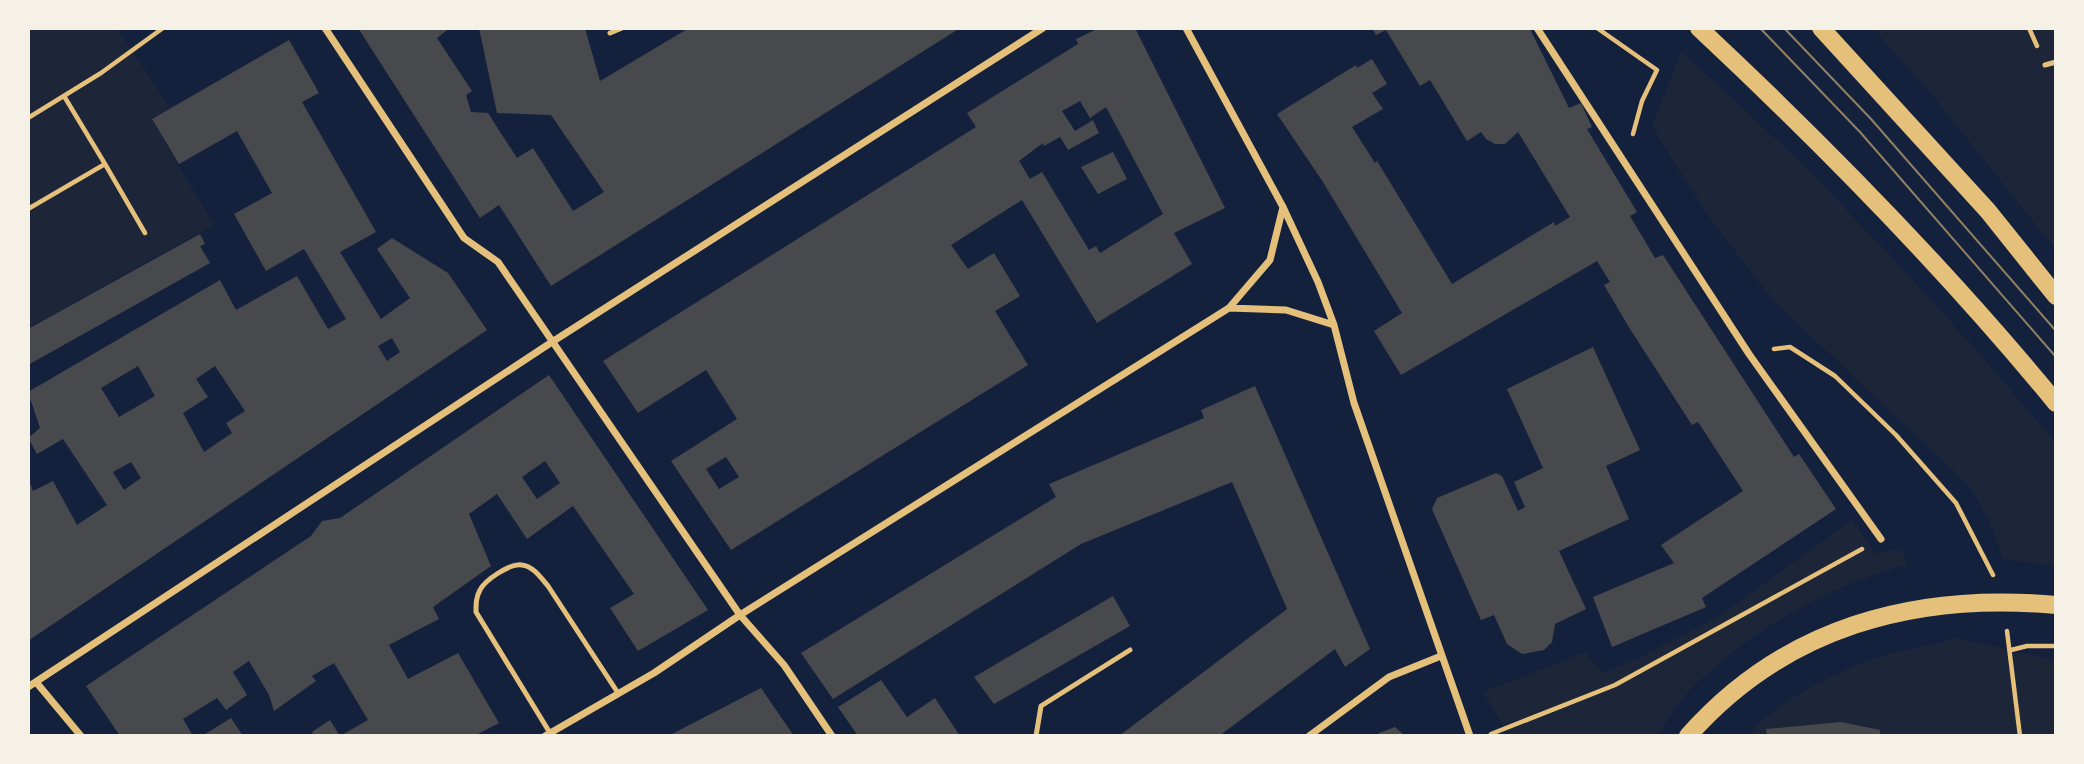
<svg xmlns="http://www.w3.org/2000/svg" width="2084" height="764" font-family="'Sofia Sans Condensed',sans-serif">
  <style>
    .green { fill: #1d2539 }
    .building { fill: #48494c; fill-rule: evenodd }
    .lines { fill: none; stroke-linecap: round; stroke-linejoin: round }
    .path { stroke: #e5c07b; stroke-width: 4.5 }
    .service { stroke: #e5c07b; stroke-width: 5 }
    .minor { stroke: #e5c07b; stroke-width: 7 }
    .primary { stroke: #e5c07b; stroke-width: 18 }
    .tram { stroke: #918062; stroke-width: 2 }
  </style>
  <rect width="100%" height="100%" fill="#14213d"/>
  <path class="green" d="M 28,28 L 117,28 L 170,108 L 151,118 L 214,225 L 28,328 Z
    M 1873,28 L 2056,28 L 2056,250 L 1933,96 Z
    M 1681,52 C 1817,171 1940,306 2056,443 L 2056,566 L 2003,559 L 1990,523 L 1970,487 L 1773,300 L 1709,217 L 1652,127 Z
    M 1852,520 L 1876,554 L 1900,549 L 1908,565 C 1830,584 1744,634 1688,692 C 1676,705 1667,722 1657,736 L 1509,736 L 1483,692 L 1585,652 L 1602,673 L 1635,660 L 1718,617 Z
    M 1959,638 L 2056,661 L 2056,736 L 1749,736 C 1769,705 1836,673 1870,660 C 1898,650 1930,646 1959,638 Z"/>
  <path class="building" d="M 358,28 L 450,28 L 437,38 L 472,91 L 466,95 L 471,112 L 488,113 L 517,158 L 533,148 L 573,211 L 604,192 L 551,115 L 497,113 L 479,28 L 585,28 L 600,81 L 689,28 L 960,28 L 551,286 L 499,205 L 480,218 Z
    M 1099,28 L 1135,28 L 1225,208 L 1174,233 L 1192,264 L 1097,323 L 1022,200 L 951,245 L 968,269 L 994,253 L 1020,296 L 995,311 L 1028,365 L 731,550 L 671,461 L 737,419 L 706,370 L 638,413 L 603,361 L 976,127 L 967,113 L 1078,44 L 1076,39 ZM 1080,101 L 1090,118 L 1106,107 L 1163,214 L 1100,253 L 1096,246 L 1089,250 L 1042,172 L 1030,179 L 1019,161 L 1043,143 L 1044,146 L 1060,137 L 1068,150 L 1099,133 L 1093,120 L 1075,131 L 1062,111 ZM 726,457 L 739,477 L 719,489 L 706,469 Z
    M 1372,28 L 1530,29 L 1569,108 L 1581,103 L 1592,127 L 1587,129 L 1637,212 L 1630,216 L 1655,258 L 1663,255 L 1794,457 L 1799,454 L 1836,509 L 1702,598 L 1706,607 L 1612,647 L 1593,597 L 1674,563 L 1661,545 L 1743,491 L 1698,422 L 1692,425 L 1630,329 L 1604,285 L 1610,282 L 1597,261 L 1401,375 L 1374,331 L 1402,313 L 1323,182 L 1277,114 L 1356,65 L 1357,68 L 1372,59 L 1387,84 L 1372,93 L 1383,109 L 1352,127 L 1375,163 L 1377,161 L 1452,284 L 1554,222 L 1555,226 L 1570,217 L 1518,132 L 1505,144 L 1495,144 L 1486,139 L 1481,132 L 1467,141 L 1430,80 L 1420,86 L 1386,30 L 1376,35 Z
    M 289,40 L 319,93 L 302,102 L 376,232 L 340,252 L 381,319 L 410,298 L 377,249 L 392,238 L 448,273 L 487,330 L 28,641 L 28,477 L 33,491 L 53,481 L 77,525 L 107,505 L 63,439 L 37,454 L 28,438 L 40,428 L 28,392 L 220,280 L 236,310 L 297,276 L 328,329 L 346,319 L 304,249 L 266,271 L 234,214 L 272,193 L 237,131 L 179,164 L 152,119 ZM 392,338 L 400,352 L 387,361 L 378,346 ZM 138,366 L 155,396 L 119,417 L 101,388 ZM 215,366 L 245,411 L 226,423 L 232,433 L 204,452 L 183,413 L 208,397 L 196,379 ZM 131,462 L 141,478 L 124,490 L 113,472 Z
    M 1113,152 L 1127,179 L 1098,194 L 1081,167 Z
    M 200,234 L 205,244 L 200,246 L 210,263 L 28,365 L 28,329 Z
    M 1593,347 L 1640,450 L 1606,466 L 1629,519 L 1559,551 L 1586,609 L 1555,624 L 1552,642 L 1544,650 L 1522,654 L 1507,644 L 1494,615 L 1481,620 L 1432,509 L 1437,498 L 1496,473 L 1502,476 L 1518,511 L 1525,507 L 1514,482 L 1543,468 L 1507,389 Z
    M 549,375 L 708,610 L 638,651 L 610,608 L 634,594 L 573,506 L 527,539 L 497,494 L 469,514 L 491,566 L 433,607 L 439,619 L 389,645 L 408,679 L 458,653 L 499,723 L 474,736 L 340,736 L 368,720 L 334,663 L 312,676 L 316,681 L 274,711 L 269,695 L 249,661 L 233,672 L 247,695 L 226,710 L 217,698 L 183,719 L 193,736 L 120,736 L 86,686 L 311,536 L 322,521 L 340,518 ZM 545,461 L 560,483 L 537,499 L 522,477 Z
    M 1255,386 L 1370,649 L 1345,667 L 1335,649 L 1219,736 L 1119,736 L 1287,609 L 1232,482 L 1081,544 L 833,699 L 801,653 L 1056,497 L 1049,484 L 1204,418 L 1201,410 Z
    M 1113,596 L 1130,626 L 1022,688 L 994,704 L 974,677 Z
    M 881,680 L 907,717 L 935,698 L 960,736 L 858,736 L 838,707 Z
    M 761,688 L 794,736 L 668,736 Z
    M 231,718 L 243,736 L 202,736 Z
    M 330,720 L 340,736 L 314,736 L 312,732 Z
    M 1841,722 L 1880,730 L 1880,736 L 1767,736 L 1766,729 Z
    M 1395,727 L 1405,736 L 1379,736 L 1379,733 Z"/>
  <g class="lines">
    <path class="path" d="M 1597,28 L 1657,70 L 1642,101 L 1633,134
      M 2029,28 L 2037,46
      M 28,118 L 101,73 L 163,28
      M 105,164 L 145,233
      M 28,209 L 105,164 L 64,96
      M 1774,349 L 1790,347 L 1835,376 L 1896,435 L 1956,503 L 1993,575
      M 2007,631 L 2020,736
      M 2011,650 L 2027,646 L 2056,646
      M 1491,734 L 1615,685 L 1862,549"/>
    <path class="service" d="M 610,33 L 622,28
      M 2045,65 L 2056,62
      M 550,733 L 476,612 C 476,604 476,597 480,590 C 485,580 510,563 522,565 C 533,566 541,578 548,586 L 618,693
      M 1036,736 L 1041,706 L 1130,650"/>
    <path class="minor" d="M 325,28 L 464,238 L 498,262 L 740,615 L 784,665 L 832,736
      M 1186,28 L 1283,207 L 1318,282 L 1334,325 L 1354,403 L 1470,736
      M 1537,28 L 1749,354 L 1881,539
      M 1229,308 L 1286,310 L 1334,325
      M 36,682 L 81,736
      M 28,687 L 552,342 L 1043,28
      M 545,736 L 654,673 L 740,615 L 1229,308 L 1270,260 L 1283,207
      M 1309,736 L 1389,677 L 1441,656"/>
    <path class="primary" d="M 1699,28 C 1825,146 1947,270 2056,403
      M 1821,28 L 1988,211 L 2056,296
      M 1688,736 C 1784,627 1914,592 2056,605"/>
    <path class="tram" d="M 1760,28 L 1860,132 L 2056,357
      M 1784,28 L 1871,119 L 2056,331"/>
  </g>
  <rect width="2084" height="764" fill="none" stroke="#f6f1e7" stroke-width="60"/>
</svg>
